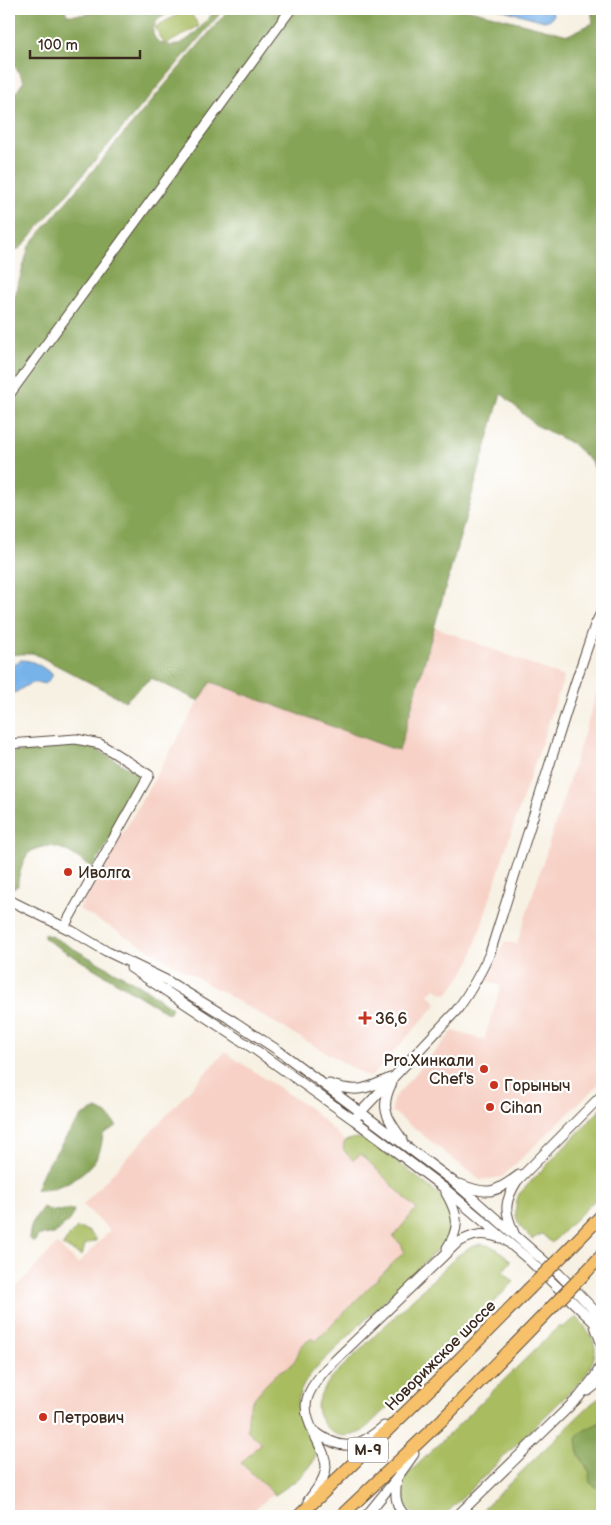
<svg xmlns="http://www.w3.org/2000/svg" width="611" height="1525" font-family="'Balsamiq Sans',sans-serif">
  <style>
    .built { fill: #f7d1c6 }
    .green { fill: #a9bd61; stroke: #727440 }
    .forest { fill: #86a457; stroke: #60673a }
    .water { fill: #77b3e9; stroke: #596e84 }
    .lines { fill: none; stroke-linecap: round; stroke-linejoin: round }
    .minor-casing { stroke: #57483c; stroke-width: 11 }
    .highway-casing { stroke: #57483c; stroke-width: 14 }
    .minor { stroke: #fff; stroke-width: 9 }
    .highway { stroke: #f7c06b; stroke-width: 12 }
    .highway-bridge-casing { stroke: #57483c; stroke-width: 14; stroke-linecap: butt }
    .highway-bridge { stroke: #f7c06b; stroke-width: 12 }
    .poi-dot { fill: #c8321e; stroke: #fff; stroke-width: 2 }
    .labels { text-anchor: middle; stroke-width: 4.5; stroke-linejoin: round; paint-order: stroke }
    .shield { fill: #fff; stroke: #766a62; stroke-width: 1 }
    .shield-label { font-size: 15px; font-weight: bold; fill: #3b2a1e }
    .poi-label { font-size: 16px; fill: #3b2a1e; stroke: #fff; text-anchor: start }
    .street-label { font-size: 16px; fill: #3b2a1e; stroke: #fff }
  </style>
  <rect width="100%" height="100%" fill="#fff"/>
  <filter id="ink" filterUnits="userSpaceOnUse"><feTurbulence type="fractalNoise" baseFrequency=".02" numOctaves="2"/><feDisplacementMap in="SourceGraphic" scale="10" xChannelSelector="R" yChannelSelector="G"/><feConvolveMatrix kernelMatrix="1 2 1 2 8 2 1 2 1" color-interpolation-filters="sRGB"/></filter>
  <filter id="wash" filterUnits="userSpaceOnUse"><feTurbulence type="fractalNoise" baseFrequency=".0096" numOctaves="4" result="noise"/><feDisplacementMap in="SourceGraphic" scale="20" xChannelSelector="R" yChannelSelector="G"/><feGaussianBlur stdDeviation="1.12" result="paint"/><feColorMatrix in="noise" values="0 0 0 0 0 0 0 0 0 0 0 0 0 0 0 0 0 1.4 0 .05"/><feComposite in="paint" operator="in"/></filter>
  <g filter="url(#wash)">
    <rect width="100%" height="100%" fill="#f7f1e3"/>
    <path class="built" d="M 435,627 L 564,677 L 508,842 L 470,962 L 455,985 L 447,994 L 442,993 L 435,988 L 429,994 L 437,1004 L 370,1078 L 79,909 L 210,682 L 399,751 Z
      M 601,680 L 602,1057 L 599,1084 L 502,1177 L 480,1180 L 392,1111 L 393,1099 L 453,1031 L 484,1040 L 501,986 L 488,981 L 504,942 L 517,944 Z
      M 225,1052 L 312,1110 L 345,1141 L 343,1147 L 344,1152 L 353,1160 L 360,1154 L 417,1209 L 394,1236 L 401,1244 L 404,1252 L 316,1341 L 297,1352 L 295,1359 L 291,1365 L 279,1371 L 261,1443 L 242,1463 L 273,1494 L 247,1516 L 9,1516 L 9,1295 L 57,1244 L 78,1264 L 110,1230 L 83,1205 Z"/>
    <path class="green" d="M 188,9 L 199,26 L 165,45 L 155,27 Z
      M 602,1108 L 602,1193 L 552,1243 L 542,1234 L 532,1239 C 516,1224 512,1215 519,1194 Z
      M 355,1138 L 365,1139 L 372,1142 L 441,1196 C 457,1213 454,1227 442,1245 L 315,1369 C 308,1377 302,1386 299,1396 C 297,1405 298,1415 301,1423 C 306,1437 321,1445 313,1462 C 305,1476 288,1486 275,1495 L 241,1463 L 261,1443 L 247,1430 C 248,1423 248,1413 250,1406 C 254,1396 270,1380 278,1373 C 282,1369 287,1368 291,1365 C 301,1355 295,1346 313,1338 L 316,1341 L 404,1252 L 401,1244 L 393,1237 L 416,1209 L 361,1154 L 353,1160 C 347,1154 340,1150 345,1141 Z
      M 77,1228 L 89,1231 L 97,1240 L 85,1245 L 82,1256 L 63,1246 L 69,1236 Z
      M 481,1244 C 495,1246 501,1251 511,1261 L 503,1271 L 514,1282 L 363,1431 C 347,1439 331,1438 322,1421 C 319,1417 317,1411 317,1406 C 318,1396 326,1386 331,1378 L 457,1256 L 470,1247 Z
      M 577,1317 C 598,1343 602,1350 583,1379 L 450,1510 C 446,1512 442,1515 439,1516 C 436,1517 430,1516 427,1516 C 405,1516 398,1499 403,1479 L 558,1327 L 563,1327 Z
      M 602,1396 L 602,1421 L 590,1429 L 582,1432 L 583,1462 L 602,1491 L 602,1516 L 594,1516 L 591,1512 L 479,1513 L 591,1404 Z"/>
    <path class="forest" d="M 9,9 L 65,9 L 67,15 C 78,15 90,15 99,9 L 175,9 C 169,14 157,17 154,26 C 148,41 168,49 179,44 C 194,38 206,21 216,9 L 224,9 L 25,243 L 19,249 L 9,252 L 9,103 L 24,81 L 9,57 Z
      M 229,9 L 467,9 L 568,35 L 593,23 L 591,9 L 602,9 L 602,479 L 599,479 L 592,462 L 571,443 L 534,424 L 501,393 L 399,751 L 211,682 L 199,701 L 151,678 L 125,701 L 33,653 L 9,655 L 9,317 L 29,246 Z
      M 72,744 L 94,747 L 143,777 L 143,784 L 93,868 C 74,856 58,840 36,849 C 28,852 26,856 23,863 C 21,871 17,878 18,886 L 9,889 L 9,755 L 12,752 L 42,751 L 49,747 Z
      M 43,934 L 51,936 L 146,989 L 172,1008 L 169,1014 L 45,939 Z
      M 97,1109 L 107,1114 L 117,1126 L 103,1134 C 102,1139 102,1145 100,1150 C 93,1172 58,1192 36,1190 L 44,1170 L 71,1130 L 82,1116 Z
      M 43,1207 C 54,1214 62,1209 74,1210 L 72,1218 L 55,1234 L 39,1235 L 34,1242 L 29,1238 C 31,1222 34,1219 43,1207 Z
      M 602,1421 L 602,1491 L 590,1483 L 589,1476 L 590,1472 L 579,1455 L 577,1438 C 580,1430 595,1426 602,1421 Z"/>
    <path class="water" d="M 500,9 L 551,9 L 553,15 L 551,19 L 544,21 Z
      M 21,660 C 34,660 42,667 52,674 L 52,677 L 45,684 C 27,678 24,692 9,694 L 9,668 Z"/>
  </g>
  <g filter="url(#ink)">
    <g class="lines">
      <g class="minor-casing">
        <path id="minor" d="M 9,395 L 291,9
          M 9,744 L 76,739 L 100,744 L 149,775 L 64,927
          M 9,900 L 72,931 L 106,951 L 166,980 L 235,1022 L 279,1051 L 454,1182 L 559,1274 L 602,1318
          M 131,968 L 257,1051 L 354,1120 L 444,1188 L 528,1259 L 602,1330
          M 392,1083 C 379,1108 387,1118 402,1139
          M 329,1084 C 356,1093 365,1090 390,1078
          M 357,1116 L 456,1011 C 470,993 480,974 490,953 L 576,681 L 595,625 L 602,611
          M 460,1184 C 488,1196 495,1193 519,1175
          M 446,1193 C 458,1214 461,1227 447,1248
          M 514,1233 C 504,1211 504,1202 517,1181 L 602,1095
          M 595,1326 L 602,1345
          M 588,1391 L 597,1384 L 602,1384
          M 314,1431 C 343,1453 358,1448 384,1426
          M 397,1478 C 395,1493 394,1506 406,1516
          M 308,1501 C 315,1491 325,1480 326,1467 C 326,1458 322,1450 318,1442 C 301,1408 301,1398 326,1369 L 457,1243 C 474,1234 481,1232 500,1238
          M 366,1516 L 397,1478 L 414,1454
          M 457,1516 L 579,1397 L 596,1375 L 602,1363"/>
      </g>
      <g class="highway-casing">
        <path id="highway" d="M 565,1253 L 602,1215
          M 587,1271 L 602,1255
          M 299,1516 L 436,1383 L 528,1290
          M 341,1516 L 443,1419 L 551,1308"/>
      </g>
      <use href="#minor" class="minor"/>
      <use href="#highway" class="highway"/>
      <g class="highway-bridge-casing">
        <path id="highway-bridge" d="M 528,1290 L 565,1253
          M 551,1308 L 587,1271"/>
      </g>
      <use href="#highway-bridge" class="highway-bridge"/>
    </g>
  </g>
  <g class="poi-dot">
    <circle cx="68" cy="872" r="5"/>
    <path d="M362.5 1010.5h5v5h5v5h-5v5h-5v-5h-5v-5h5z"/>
    <circle cx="484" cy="1069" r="5"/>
    <circle cx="494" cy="1085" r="5"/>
    <circle cx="490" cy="1107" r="5"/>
    <circle cx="43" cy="1417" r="5"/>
  </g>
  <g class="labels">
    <rect class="shield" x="348" y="1437.5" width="40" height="25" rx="4"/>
    <g class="shield-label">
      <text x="368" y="1455">М-9</text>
    </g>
    <g class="poi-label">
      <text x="78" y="878">Иволга</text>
      <text x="375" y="1024">36,6</text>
      <text x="474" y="1066" text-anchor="end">Pro.Хинкали<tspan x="474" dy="18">Chef's</tspan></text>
      <text x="504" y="1091">Горыныч</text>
      <text x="500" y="1113">Cihan</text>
      <text x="53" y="1423">Петрович</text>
    </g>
    <g class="street-label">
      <text transform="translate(440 1355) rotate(-45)" y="6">Новорижское шоссе</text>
    </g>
  </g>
  <rect width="611" height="1525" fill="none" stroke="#fff" stroke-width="30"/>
  <path d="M30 50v8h110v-8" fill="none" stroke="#3b2a1e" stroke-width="2.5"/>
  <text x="38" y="50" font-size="15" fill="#3b2a1e" stroke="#ffffff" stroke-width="4" paint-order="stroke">100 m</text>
</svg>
